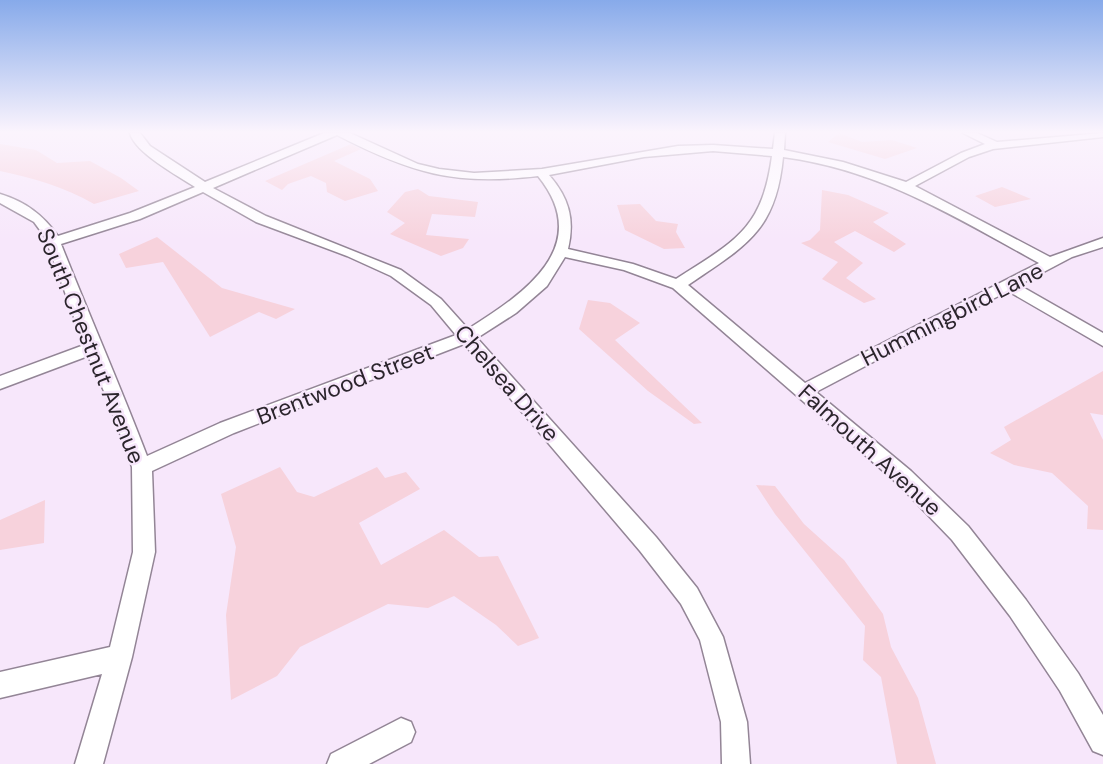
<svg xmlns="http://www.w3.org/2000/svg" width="1103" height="764" font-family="'DM Sans',sans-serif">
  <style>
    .green { fill: #f7d2dc }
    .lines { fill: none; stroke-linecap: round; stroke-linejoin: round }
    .street-casing { stroke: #938596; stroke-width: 3 }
    .street { fill: #fff; fill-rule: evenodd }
    .labels { text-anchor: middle; stroke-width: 5; stroke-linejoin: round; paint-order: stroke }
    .street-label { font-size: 23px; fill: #2b252c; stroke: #f7e7fb }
  </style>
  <rect width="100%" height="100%" fill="#f7e7fb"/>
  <path class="green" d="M 839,133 L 862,142 L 892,140 L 917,148 L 885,159 L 828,142 Z
    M 0,144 L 36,150 L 57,163 L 90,161 L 121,178 L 139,191 L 94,204 C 65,187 33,178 0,171 Z
    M 351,144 L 361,149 L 334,161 L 370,179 L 378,191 L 345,201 L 327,192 L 326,183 L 311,176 L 288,184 L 282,190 L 265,181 Z
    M 1002,187 L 1031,199 L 995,207 L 975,196 Z
    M 418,189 L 429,196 L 478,202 L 475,217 L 432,214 L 426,235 L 469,239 L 463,248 L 441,256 L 390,234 L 405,223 L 387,212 L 405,192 Z
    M 822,190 L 848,195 L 889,213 L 873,222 L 906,244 L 894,252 L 855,231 L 834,242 L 863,263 L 846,278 L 876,299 L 864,303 L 822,279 L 838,262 L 801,243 L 810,240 L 820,230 Z
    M 640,204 L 656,221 L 678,224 L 676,232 L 685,248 L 664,249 L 625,230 L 617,205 Z
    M 157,237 L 222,288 L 295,309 L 276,319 L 259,312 L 210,337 L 163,262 L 126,268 L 119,254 Z
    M 588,300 L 610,303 L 640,323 L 615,340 L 702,423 L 694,424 L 648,391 L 579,329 Z
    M 1103,371 L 1103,415 L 1090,413 L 1103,440 L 1103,530 L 1087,529 L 1088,506 L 1052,473 L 1014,465 L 990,453 L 1011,440 L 1004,427 Z
    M 280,467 L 297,492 L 314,497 L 377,467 L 385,478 L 406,472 L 420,489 L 359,523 L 381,565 L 444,530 L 479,557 L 498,556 L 539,638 L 518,646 L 496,625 L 454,596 L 428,608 L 388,604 L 300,647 L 277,676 L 231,700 L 226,615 L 236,547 L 221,494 Z
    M 756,485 L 775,486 L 804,524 L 844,560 L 883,614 L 891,647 L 918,698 L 936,764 L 897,764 L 881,677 L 863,660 L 865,626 L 775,514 Z
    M 45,500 L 44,543 L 0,550 L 0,520 Z"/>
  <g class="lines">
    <g class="street-casing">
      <path id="street" d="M 130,133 L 140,133 L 150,146 L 205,182 L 324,133 L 350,133 L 418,164 L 439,169 L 474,173 L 542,169 L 678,146 L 713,145 L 773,149 L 775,133 L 785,133 L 784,150 L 843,162 L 906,182 L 961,153 L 985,144 L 963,133 L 977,133 L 997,142 L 1103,133 L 1103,137 L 993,149 L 969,157 L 915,186 L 1050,257 L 1103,238 L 1103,247 L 1072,257 L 1019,285 L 1103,333 L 1103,346 L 1008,291 L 816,392 L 911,471 L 968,526 L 1026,600 L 1078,673 L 1103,715 L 1103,755 L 1093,751 L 1060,691 L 1010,616 L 952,540 L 897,483 L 673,288 L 624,270 L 565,257 L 547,286 L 516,313 L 477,338 L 656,537 L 697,588 L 723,637 L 747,722 L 750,764 L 722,764 L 721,722 L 700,640 L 681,604 L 640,551 L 464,344 L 234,433 L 152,471 L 155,552 L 132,657 L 103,764 L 75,764 L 102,674 L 0,698 L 0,672 L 110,647 L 133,552 L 132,467 L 108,400 L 88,356 L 0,389 L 0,376 L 84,345 L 45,237 L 34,222 L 0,203 L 0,194 C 26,202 43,215 58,236 L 130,213 L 195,187 C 178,176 134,152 130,133 ZM 337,135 C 411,173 454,186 538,176 C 595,246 524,294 468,329 L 441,299 L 401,270 L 266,216 L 213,188 ZM 713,151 L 772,156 C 762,230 735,241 676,279 L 633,264 L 568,249 C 575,219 569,198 549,175 L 644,157 ZM 783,157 C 881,170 955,217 1039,263 L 805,383 L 688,285 C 745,246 776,232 783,157 ZM 203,192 L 256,222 L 347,256 L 391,276 L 431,305 L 456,335 L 220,423 L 147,456 C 120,385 89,315 61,244 L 140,219 Z
        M 401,718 L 411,722 L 415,732 L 411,742 L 369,764 L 327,764 L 331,754 Z"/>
    </g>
    <use href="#street" class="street"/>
  </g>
  <linearGradient id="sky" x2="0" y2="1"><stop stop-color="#87aaea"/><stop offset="0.55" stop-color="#fbf4fd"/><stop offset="1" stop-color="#fbf4fd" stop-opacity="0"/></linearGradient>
  <rect width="1103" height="240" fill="url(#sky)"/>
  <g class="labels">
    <g class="street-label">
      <text transform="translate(952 314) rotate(-27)" y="8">Hummingbird Lane</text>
      <text transform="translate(91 346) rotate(68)" y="8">South Chestnut Avenue</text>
      <text transform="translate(507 383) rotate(49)" y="8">Chelsea Drive</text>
      <text transform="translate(345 384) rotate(-21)" y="8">Brentwood Street</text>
      <text transform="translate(870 450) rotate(42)" y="8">Falmouth Avenue</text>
    </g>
  </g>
</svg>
